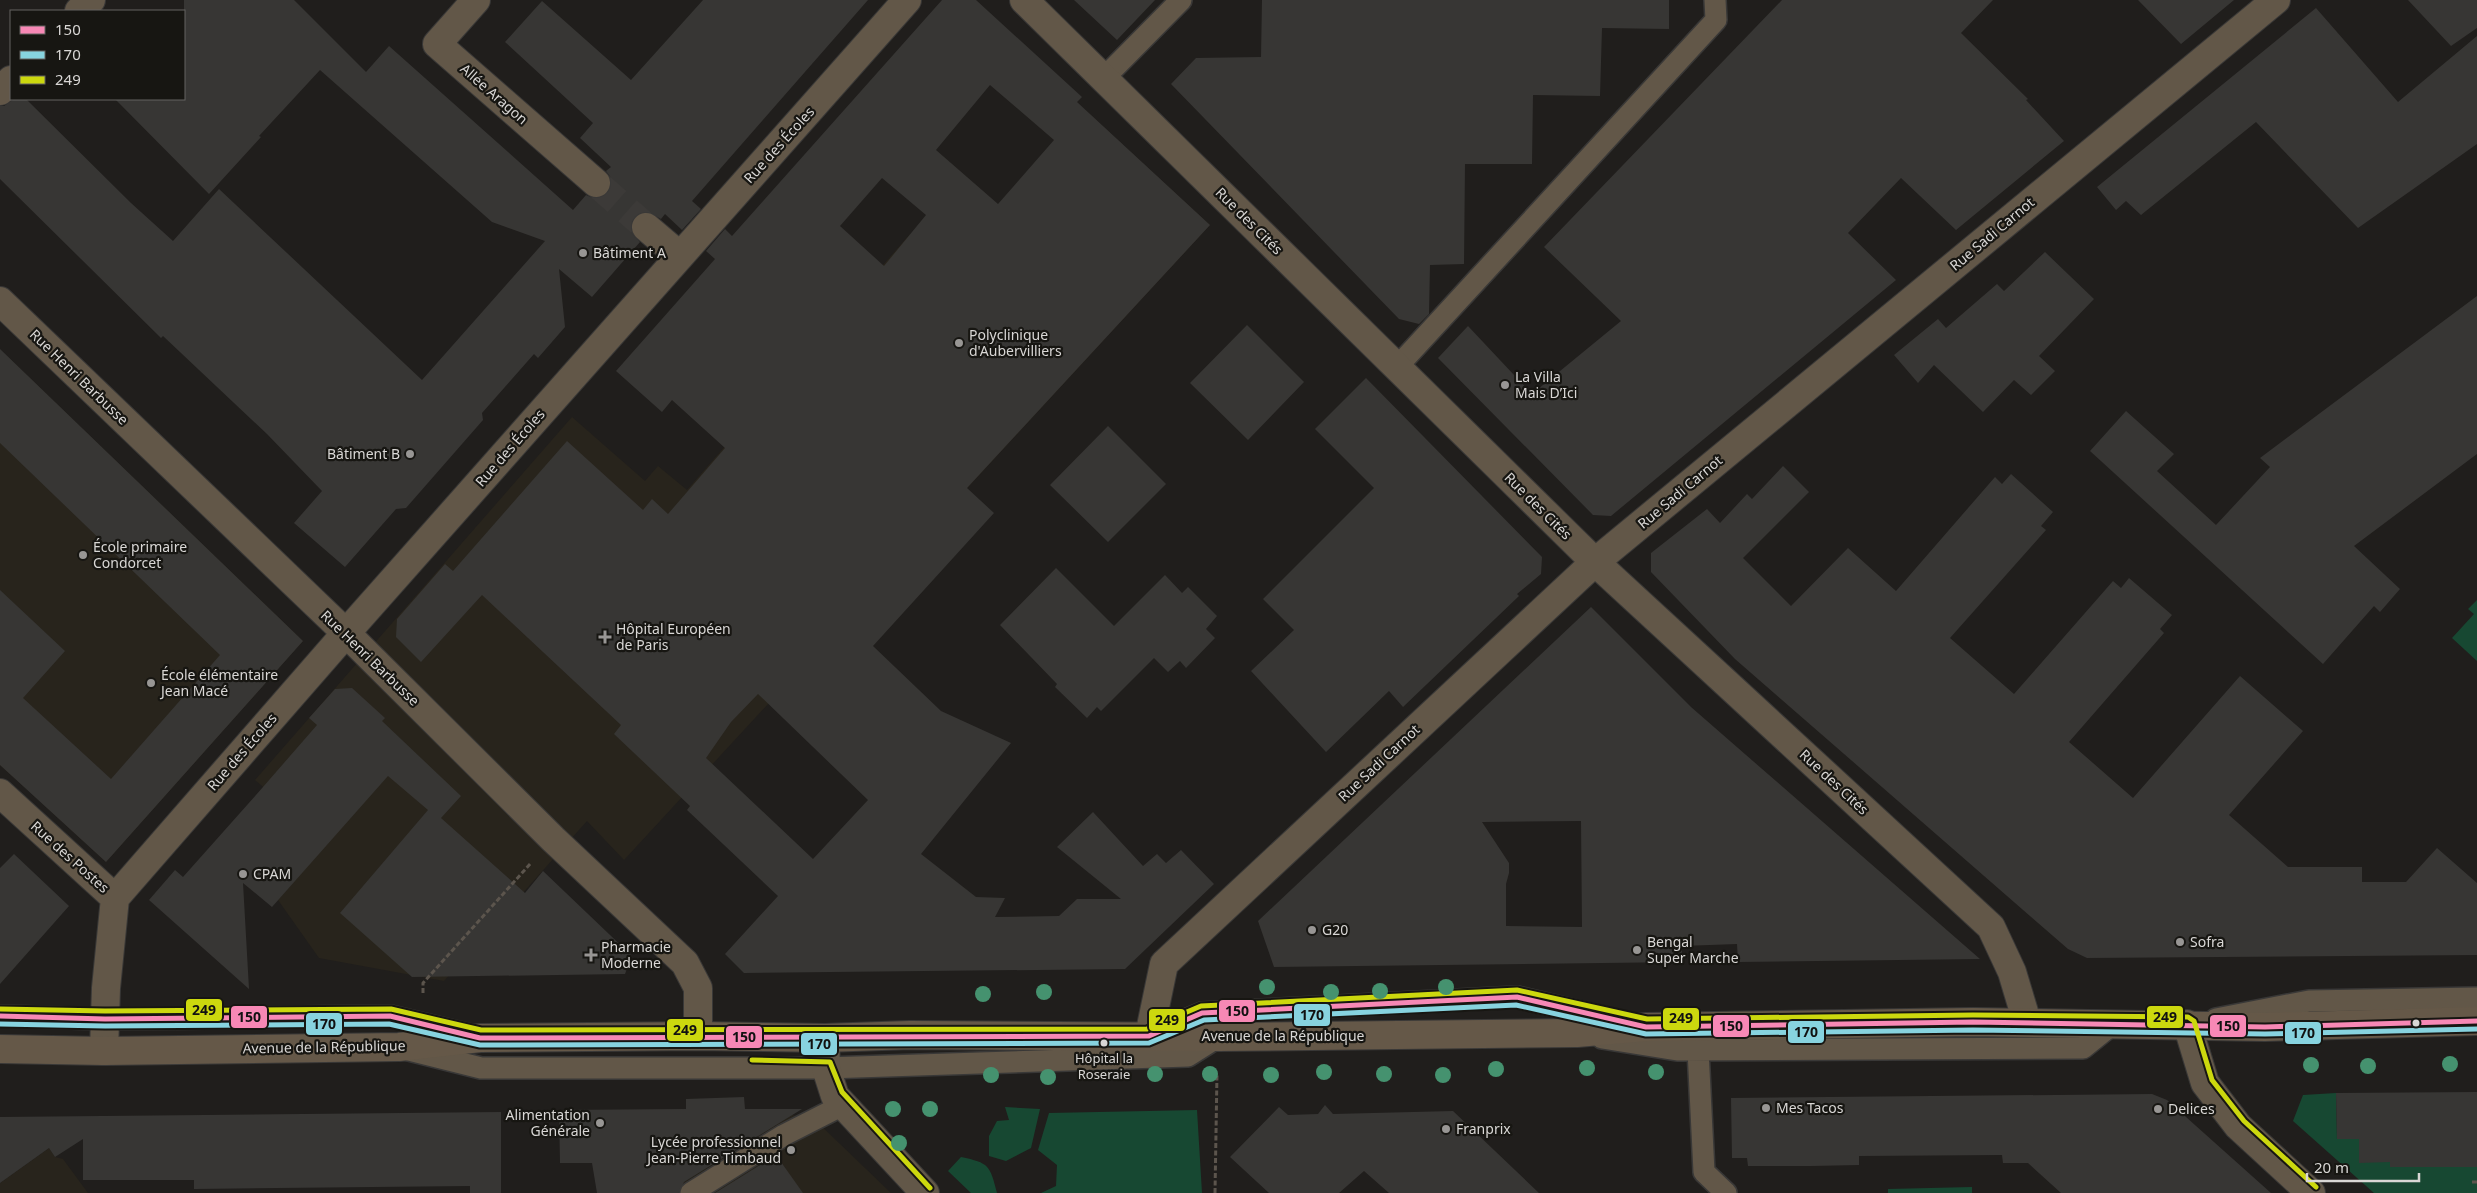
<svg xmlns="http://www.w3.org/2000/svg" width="2477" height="1193" font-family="'Noto Sans',sans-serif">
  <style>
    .built { fill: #28241c }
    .green { fill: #174832 }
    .building { fill: #373634; fill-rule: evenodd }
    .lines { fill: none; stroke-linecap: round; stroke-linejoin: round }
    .minor-tunnel { stroke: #3c3a38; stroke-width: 28; stroke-dasharray: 28 14; stroke-linecap: butt }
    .service-casing { stroke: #393837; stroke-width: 24 }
    .minor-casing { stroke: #393837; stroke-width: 30 }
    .tertiary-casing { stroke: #393837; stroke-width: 30 }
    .secondary-casing { stroke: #393837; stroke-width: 30 }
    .path { stroke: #5c554d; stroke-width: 3; stroke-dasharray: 5 2.5; stroke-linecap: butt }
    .service { stroke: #625748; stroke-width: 21 }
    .minor { stroke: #625748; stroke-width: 28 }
    .tertiary { stroke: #625748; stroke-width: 28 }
    .secondary { stroke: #655848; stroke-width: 28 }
    .bus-1-casing { stroke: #171612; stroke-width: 9 }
    .bus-2-casing { stroke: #171612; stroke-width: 9 }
    .bus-3-casing { stroke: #171612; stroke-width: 9 }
    .bus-1 { stroke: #f788b5; stroke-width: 5 }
    .bus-2 { stroke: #87d3df; stroke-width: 5 }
    .bus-3 { stroke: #ccd80e; stroke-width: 5 }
    .tree { fill: #45926f }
    .poi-dot { fill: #989694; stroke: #171612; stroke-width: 2 }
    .bus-dot { fill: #d9d7d5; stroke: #171612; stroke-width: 2 }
    .labels { text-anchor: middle; stroke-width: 4.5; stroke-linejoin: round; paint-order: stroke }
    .bus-label { font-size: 13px; fill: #d9d7d5; stroke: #171612 }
    .street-label { font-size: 14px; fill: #d9d7d5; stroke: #171612 }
    .poi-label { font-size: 14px; fill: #d9d7d5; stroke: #171612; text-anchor: start }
    .line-badge { stroke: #171612; stroke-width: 2 }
    .pale-badge-label { font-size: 14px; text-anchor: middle; font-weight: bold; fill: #111 }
  </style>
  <rect width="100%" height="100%" fill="#201e1c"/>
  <path class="built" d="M 1083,108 L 1210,225 L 624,860 L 587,821 L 444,981 L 319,958 L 278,900 L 328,842 L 255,780 L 572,417 L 645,481 L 658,466 L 687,490 L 910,234 L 945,265 Z
    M 7,356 L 303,641 L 106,862 L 0,765 L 0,364 Z
    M 792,1115 L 813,1118 L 891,1193 L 666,1193 Z
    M 49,1148 L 55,1157 L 63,1159 L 88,1193 L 0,1193 L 0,1183 Z"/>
  <path class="green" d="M 2477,600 L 2477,661 L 2452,638 L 2474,614 L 2468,609 Z
    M 2336,1093 L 2337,1139 L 2359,1139 L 2359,1162 L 2390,1162 L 2390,1167 L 2477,1167 L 2477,1193 L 2374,1193 L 2293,1121 L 2303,1095 Z
    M 1005,1107 L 1040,1109 L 1031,1148 L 1006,1161 L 989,1156 L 989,1136 L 997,1121 L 1009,1120 Z
    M 1197,1110 L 1202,1193 L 1041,1193 L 1056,1186 L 1057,1165 L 1038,1150 L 1049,1113 Z
    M 961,1157 C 989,1163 990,1165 997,1193 L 971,1193 L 948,1171 Z
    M 1972,1187 L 1972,1193 L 1888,1193 L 1888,1189 Z"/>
  <path class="building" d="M 184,0 L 294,0 L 366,72 L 389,46 L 573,210 L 586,195 L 593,198 L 601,198 L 607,194 L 611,186 L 611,178 L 606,171 L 611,167 L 580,138 L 593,123 L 505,42 L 542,1 L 631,80 L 703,0 L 868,0 L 692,201 L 701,209 L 682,230 L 665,214 L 661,219 L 648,212 L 641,212 L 634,217 L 631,224 L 631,232 L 640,242 L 592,297 L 559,269 L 565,327 L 538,358 L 534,354 L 482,413 L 483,420 L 406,508 L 396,509 L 345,567 L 294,523 L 322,491 L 267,434 L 163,336 L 161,338 L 0,179 L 0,106 L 4,106 L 14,99 L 26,99 L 131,203 L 173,241 L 219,189 L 422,380 L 545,241 L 492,222 L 320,70 L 259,136 L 261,137 L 209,194 L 115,99 L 184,99 Z
    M 942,0 L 976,0 L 1082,97 L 1077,102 L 1210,225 L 967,488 L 994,513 L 873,646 L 941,711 L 1011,743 L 921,854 L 976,897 L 1005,898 L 995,917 L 1059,916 L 1077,899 L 1121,899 L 1057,847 L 1093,812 L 1143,866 L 1157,854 L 1166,863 L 1181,850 L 1214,884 L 1125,969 L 744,973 L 725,954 L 778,896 L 687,810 L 690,806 L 614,734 L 621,725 L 482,595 L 421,662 L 396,637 L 397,619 L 445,564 L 453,571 L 567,441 L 643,510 L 652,499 L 668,514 L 725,448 L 672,400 L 662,412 L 616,371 L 715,259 L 706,251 L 725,229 L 732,236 ZM 990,85 L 1054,140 L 998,204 L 936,150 ZM 882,178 L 926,215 L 884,266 L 840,226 ZM 758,694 L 868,800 L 813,859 L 706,758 L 731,722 Z
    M 1074,0 L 1155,0 L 1117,40 Z
    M 1262,0 L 1669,0 L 1669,29 L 1602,28 L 1600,96 L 1533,95 L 1532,164 L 1465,164 L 1464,264 L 1430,265 L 1429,314 L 1419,324 L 1399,319 L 1171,84 L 1196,58 L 1261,57 Z
    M 1782,0 L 1993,0 L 1961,33 L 2028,99 L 2026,100 L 2064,141 L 1956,230 L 1901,178 L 1848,233 L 1896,280 L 1611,516 L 1593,515 L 1438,358 L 1468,326 L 1532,394 L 1621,321 L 1544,247 Z
    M 2138,0 L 2234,0 L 2181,44 Z
    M 2408,0 L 2477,0 L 2477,28 L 2451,46 Z
    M 2316,8 L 2398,102 L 2477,36 L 2477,144 L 2358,228 L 2256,122 L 2141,215 L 2126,201 L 2116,210 L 2097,187 Z
    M 2045,252 L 2094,299 L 2039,356 L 2055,371 L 2031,395 L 2014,380 L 1983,412 L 1934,365 L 1918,383 L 1894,355 L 1938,319 L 1946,328 L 1997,284 L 2004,291 Z
    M 2477,296 L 2477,454 L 2354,546 L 2400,589 L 2380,612 L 2374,606 L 2323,664 L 2090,451 L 2126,411 L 2174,454 L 2157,471 L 2216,525 L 2270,467 L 2260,458 Z
    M 1247,325 L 1304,382 L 1248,440 L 1190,383 Z
    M 0,349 L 303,641 L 106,862 L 0,765 L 0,590 L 65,651 L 23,698 L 111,779 L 220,655 L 0,443 Z
    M 1366,378 L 1542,557 L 1541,574 L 1517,594 L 1519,596 L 1403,707 L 1389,691 L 1326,752 L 1251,671 L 1294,630 L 1263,599 L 1374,488 L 1315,429 Z
    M 1108,426 L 1166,484 L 1108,542 L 1050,485 Z
    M 1783,466 L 1809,492 L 1743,558 L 1791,606 L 1848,548 L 1896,591 L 1995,477 L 2002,484 L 2011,474 L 2053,512 L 2041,526 L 2046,530 L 1950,638 L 2014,694 L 2113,581 L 2121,588 L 2129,578 L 2172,615 L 2160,629 L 2164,633 L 2069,742 L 2133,798 L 2240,676 L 2303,731 L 2229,815 L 2288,867 L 2362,867 L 2362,882 L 2406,882 L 2437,848 L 2477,883 L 2477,955 L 2087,958 L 2068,949 L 1735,659 L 1651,572 L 1651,553 L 1707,509 L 1720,523 L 1747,494 L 1752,499 Z
    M 1056,568 L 1114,626 L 1165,575 L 1182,593 L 1188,587 L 1217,616 L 1206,629 L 1215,638 L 1186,668 L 1180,661 L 1168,672 L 1154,658 L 1101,711 L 1097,707 L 1087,718 L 1055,687 L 1057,684 L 1000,625 Z
    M 1591,607 L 1691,707 L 1980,959 L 1738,962 L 1737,944 L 1682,946 L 1682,962 L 1274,967 L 1258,921 ZM 1581,821 L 1582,927 L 1506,926 L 1506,884 L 1509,873 L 1509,863 L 1482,822 Z
    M 352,688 L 385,718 L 382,721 L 461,796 L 441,818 L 525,893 L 543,871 L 632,956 L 625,974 L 412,977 L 340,913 L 428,810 L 388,776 L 272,907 L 243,883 L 249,989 L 149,900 L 175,870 L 183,877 L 263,787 L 317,725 L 309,718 L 335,689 Z
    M 14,854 L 69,906 L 0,984 L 0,868 Z
    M 2477,1092 L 2477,1167 L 2390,1167 L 2390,1162 L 2359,1163 L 2359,1139 L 2337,1139 L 2336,1093 Z
    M 2152,1094 L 2167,1100 L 2271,1193 L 2061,1193 L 2028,1163 L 2003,1163 L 2002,1155 L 1859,1156 L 1859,1165 L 1811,1166 L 1748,1166 L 1747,1158 L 1732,1158 L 1731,1098 Z
    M 744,1097 L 745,1109 L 802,1109 L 684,1182 L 679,1193 L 597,1193 L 592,1163 L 560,1163 L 559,1110 L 686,1109 L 686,1099 Z
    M 1325,1105 L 1333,1114 L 1453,1111 L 1539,1193 L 1389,1193 L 1364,1171 L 1339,1193 L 1269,1193 L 1230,1157 L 1279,1107 L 1288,1115 L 1318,1114 Z
    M 501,1112 L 501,1193 L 470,1193 L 470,1186 L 194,1189 L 194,1180 L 83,1180 L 83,1139 L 55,1157 L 49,1148 L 0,1183 L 0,1117 Z
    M 776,1155 L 803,1193 L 715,1193 Z"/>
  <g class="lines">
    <path class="minor-tunnel" d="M 596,183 L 646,227"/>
    <g class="service-casing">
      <path id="service" d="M 1104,78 L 1181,0
        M 1397,367 L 1716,20 L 1715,0
        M 0,1016 L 105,1019 L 390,1016 L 470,1035
        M 2216,1019 L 2309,1001 L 2477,998
        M 1152,1034 L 1202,1013 L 1517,997 L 1631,1024
        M 1602,1038 L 1677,1050 L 2083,1048 L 2114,1023
        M 409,1050 L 481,1068 L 826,1068 L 1188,1056 L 1218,1037
        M 1698,1050 L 1704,1172 L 1726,1193
        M 691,1193 L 784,1135 L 843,1105"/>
    </g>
    <g class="minor-casing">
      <path id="minor" d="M 476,0 L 437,44 L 596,183
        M 1024,0 L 1595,562 L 1991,927 L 2012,972 L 2027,1022
        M 79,11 L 91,0
        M 0,91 L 11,80
        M 646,227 L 680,256
        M 0,301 L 346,633 L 553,839 L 685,963 L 698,988 L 698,1036
        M 0,793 L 115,898
        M 115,898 L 346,633 L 907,0
        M 2187,1024 L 2205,1083 L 2238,1126 L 2311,1193
        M 1149,1036 L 1164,964 L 1595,562 L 2276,0
        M 104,1051 L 106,988 L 115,898"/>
    </g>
    <g class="tertiary-casing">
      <path id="tertiary" d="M 825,1038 L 826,1068 L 835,1096 L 925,1193"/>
    </g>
    <g class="secondary-casing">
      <path id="secondary" d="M 0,1049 L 104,1051 L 399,1047 L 480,1038 L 698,1036 L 825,1038 L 910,1035 L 1218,1037 L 1577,1033 L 1646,1027 L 1973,1022 L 2265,1027 L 2477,1021"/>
    </g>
    <path class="path" d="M 423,993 L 423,983 L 531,863
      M 2472,1182 L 2477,1182
      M 1215,1193 L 1217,1073"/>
    <use href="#service" class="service"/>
    <use href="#minor" class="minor"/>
    <use href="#tertiary" class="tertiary"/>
    <use href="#secondary" class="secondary"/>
    <g class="bus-1-casing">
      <path id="bus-1" d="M 0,1016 L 105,1019 L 390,1016 L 480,1038 L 1149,1036 L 1202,1013 L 1517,997 L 1646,1027 L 1973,1022 L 2265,1027 L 2477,1021"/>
    </g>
    <g class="bus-2-casing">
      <path id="bus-2" d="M 0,1024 L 105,1026 L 389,1024 L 480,1045 L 1149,1043 L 1204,1020 L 1516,1005 L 1646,1034 L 1973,1030 L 2265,1034 L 2477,1029"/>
    </g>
    <g class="bus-3-casing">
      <path id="bus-3" d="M 0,1009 L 105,1011 L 391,1009 L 481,1030 L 1147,1029 L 1201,1006 L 1517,990 L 1647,1019 L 1973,1015 L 2188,1017 L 2194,1021 L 2212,1080 L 2244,1121 L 2316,1187
        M 752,1060 L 830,1062 L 842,1092 L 930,1188"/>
    </g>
    <use href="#bus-1" class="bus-1"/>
    <use href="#bus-2" class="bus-2"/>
    <use href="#bus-3" class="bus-3"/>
  </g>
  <g class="tree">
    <circle cx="1267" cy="987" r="8"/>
    <circle cx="1446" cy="987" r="8"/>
    <circle cx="1380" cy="991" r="8"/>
    <circle cx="1044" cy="992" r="8"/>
    <circle cx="1331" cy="992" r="8"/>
    <circle cx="983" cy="994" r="8"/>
    <circle cx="2450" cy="1064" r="8"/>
    <circle cx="2311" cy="1065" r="8"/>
    <circle cx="2368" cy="1066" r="8"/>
    <circle cx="1587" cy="1068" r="8"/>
    <circle cx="1496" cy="1069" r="8"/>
    <circle cx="1324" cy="1072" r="8"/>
    <circle cx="1656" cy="1072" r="8"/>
    <circle cx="1155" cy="1074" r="8"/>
    <circle cx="1210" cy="1074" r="8"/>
    <circle cx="1384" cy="1074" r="8"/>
    <circle cx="991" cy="1075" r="8"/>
    <circle cx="1271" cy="1075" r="8"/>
    <circle cx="1443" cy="1075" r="8"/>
    <circle cx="1048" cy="1077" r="8"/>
    <circle cx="893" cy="1109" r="8"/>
    <circle cx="930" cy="1109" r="8"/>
    <circle cx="899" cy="1143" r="8"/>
  </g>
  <g class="poi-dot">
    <circle cx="583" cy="253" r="5"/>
    <circle cx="959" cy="343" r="5"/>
    <circle cx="1505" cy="385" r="5"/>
    <circle cx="410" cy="454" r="5"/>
    <circle cx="83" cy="555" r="5"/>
    <path d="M602.5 629.5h5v5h5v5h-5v5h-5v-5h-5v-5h5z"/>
    <circle cx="151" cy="683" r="5"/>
    <circle cx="243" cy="874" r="5"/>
    <circle cx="1312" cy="930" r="5"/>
    <circle cx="2180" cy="942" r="5"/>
    <circle cx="1637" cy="950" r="5"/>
    <path d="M588.5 947.5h5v5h5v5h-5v5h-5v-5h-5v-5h5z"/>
    <circle cx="1766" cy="1108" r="5"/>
    <circle cx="2158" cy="1109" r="5"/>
    <circle cx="600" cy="1123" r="5"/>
    <circle cx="1446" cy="1129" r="5"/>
    <circle cx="791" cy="1150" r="5"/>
  </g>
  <g class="bus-dot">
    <circle cx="2416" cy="1023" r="4.5"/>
    <circle cx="1104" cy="1043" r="4.5"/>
  </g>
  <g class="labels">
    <g class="bus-label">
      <text x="1104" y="1063">Hôpital la<tspan x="1104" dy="16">Roseraie</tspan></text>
    </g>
    <g class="street-label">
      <text transform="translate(494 94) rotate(41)" y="5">Allée Aragon</text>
      <text transform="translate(779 145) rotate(-48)" y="5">Rue des Écoles</text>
      <text transform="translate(1249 221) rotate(45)" y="5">Rue des Cités</text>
      <text transform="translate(1992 234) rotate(-40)" y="5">Rue Sadi Carnot</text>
      <text transform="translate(79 377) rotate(44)" y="5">Rue Henri Barbusse</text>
      <text transform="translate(510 448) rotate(-49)" y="5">Rue des Écoles</text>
      <text transform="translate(1680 492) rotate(-40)" y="5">Rue Sadi Carnot</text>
      <text transform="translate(1538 506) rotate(45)" y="5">Rue des Cités</text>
      <text transform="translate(370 658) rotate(44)" y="5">Rue Henri Barbusse</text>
      <text transform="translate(242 752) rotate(-49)" y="5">Rue des Écoles</text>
      <text transform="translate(1379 763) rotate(-43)" y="5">Rue Sadi Carnot</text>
      <text transform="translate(1834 782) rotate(43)" y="5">Rue des Cités</text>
      <text transform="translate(70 857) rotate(42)" y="5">Rue des Postes</text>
      <text x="1283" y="1041">Avenue de la République</text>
      <text transform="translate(324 1047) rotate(-1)" y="5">Avenue de la République</text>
    </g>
    <g class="poi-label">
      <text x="593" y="258">Bâtiment A</text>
      <text x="969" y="340">Polyclinique<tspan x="969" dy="16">d'Aubervilliers</tspan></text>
      <text x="1515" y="382">La Villa<tspan x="1515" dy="16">Mais D’Ici</tspan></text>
      <text x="400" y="459" text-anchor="end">Bâtiment B</text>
      <text x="93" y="552">École primaire<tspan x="93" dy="16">Condorcet</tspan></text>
      <text x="616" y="634">Hôpital Européen<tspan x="616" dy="16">de Paris</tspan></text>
      <text x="161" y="680">École élémentaire<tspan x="161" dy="16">Jean Macé</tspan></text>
      <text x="253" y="879">CPAM</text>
      <text x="1322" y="935">G20</text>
      <text x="1647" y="947">Bengal<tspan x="1647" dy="16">Super Marche</tspan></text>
      <text x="2190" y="947">Sofra</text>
      <text x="601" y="952">Pharmacie<tspan x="601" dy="16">Moderne</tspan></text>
      <text x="1776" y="1113">Mes Tacos</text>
      <text x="2168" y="1114">Delices</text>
      <text x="590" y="1120" text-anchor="end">Alimentation<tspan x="590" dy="16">Générale</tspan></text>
      <text x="1456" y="1134">Franprix</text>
      <text x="781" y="1147" text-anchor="end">Lycée professionnel<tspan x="781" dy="16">Jean-Pierre Timbaud</tspan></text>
    </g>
  </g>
  <g class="line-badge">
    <rect x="185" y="998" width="38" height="24" rx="5" fill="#ccd80e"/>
    <rect x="1218" y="999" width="38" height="24" rx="5" fill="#f788b5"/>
    <rect x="1293" y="1003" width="38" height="24" rx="5" fill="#87d3df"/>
    <rect x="2146" y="1005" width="38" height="24" rx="5" fill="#ccd80e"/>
    <rect x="230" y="1005" width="38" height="24" rx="5" fill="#f788b5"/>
    <rect x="1662" y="1007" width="38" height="24" rx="5" fill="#ccd80e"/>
    <rect x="1148" y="1008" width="38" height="24" rx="5" fill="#ccd80e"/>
    <rect x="305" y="1012" width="38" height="24" rx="5" fill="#87d3df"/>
    <rect x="1712" y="1014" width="38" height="24" rx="5" fill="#f788b5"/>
    <rect x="2209" y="1014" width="38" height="24" rx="5" fill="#f788b5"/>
    <rect x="666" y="1018" width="38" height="24" rx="5" fill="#ccd80e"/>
    <rect x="1787" y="1020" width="38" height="24" rx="5" fill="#87d3df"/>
    <rect x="2284" y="1021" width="38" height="24" rx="5" fill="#87d3df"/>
    <rect x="725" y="1025" width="38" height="24" rx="5" fill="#f788b5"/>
    <rect x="800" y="1032" width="38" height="24" rx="5" fill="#87d3df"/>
  </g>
  <g class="pale-badge-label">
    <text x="204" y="1015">249</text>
    <text x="1237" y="1016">150</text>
    <text x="1312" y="1020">170</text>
    <text x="2165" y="1022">249</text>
    <text x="249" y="1022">150</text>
    <text x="1681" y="1023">249</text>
    <text x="1167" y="1025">249</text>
    <text x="324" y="1029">170</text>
    <text x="1731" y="1031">150</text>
    <text x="2228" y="1031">150</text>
    <text x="685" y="1035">249</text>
    <text x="1806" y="1037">170</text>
    <text x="2303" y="1038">170</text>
    <text x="744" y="1042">150</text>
    <text x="819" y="1049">170</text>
  </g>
  <rect x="10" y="10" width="175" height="90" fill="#171612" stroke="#656360"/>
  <rect x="20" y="26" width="25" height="8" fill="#f788b5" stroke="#656360"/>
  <text x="55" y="35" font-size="15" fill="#d9d7d5">150</text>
  <rect x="20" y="51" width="25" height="8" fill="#87d3df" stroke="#656360"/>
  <text x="55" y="60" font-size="15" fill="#d9d7d5">170</text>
  <rect x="20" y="76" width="25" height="8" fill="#ccd80e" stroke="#656360"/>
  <text x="55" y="85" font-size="15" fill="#d9d7d5">249</text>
  <path d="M2307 1173v8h112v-8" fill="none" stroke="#d9d7d5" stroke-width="2.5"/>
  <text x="2314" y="1173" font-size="15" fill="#d9d7d5" stroke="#171612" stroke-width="4" paint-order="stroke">20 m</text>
</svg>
